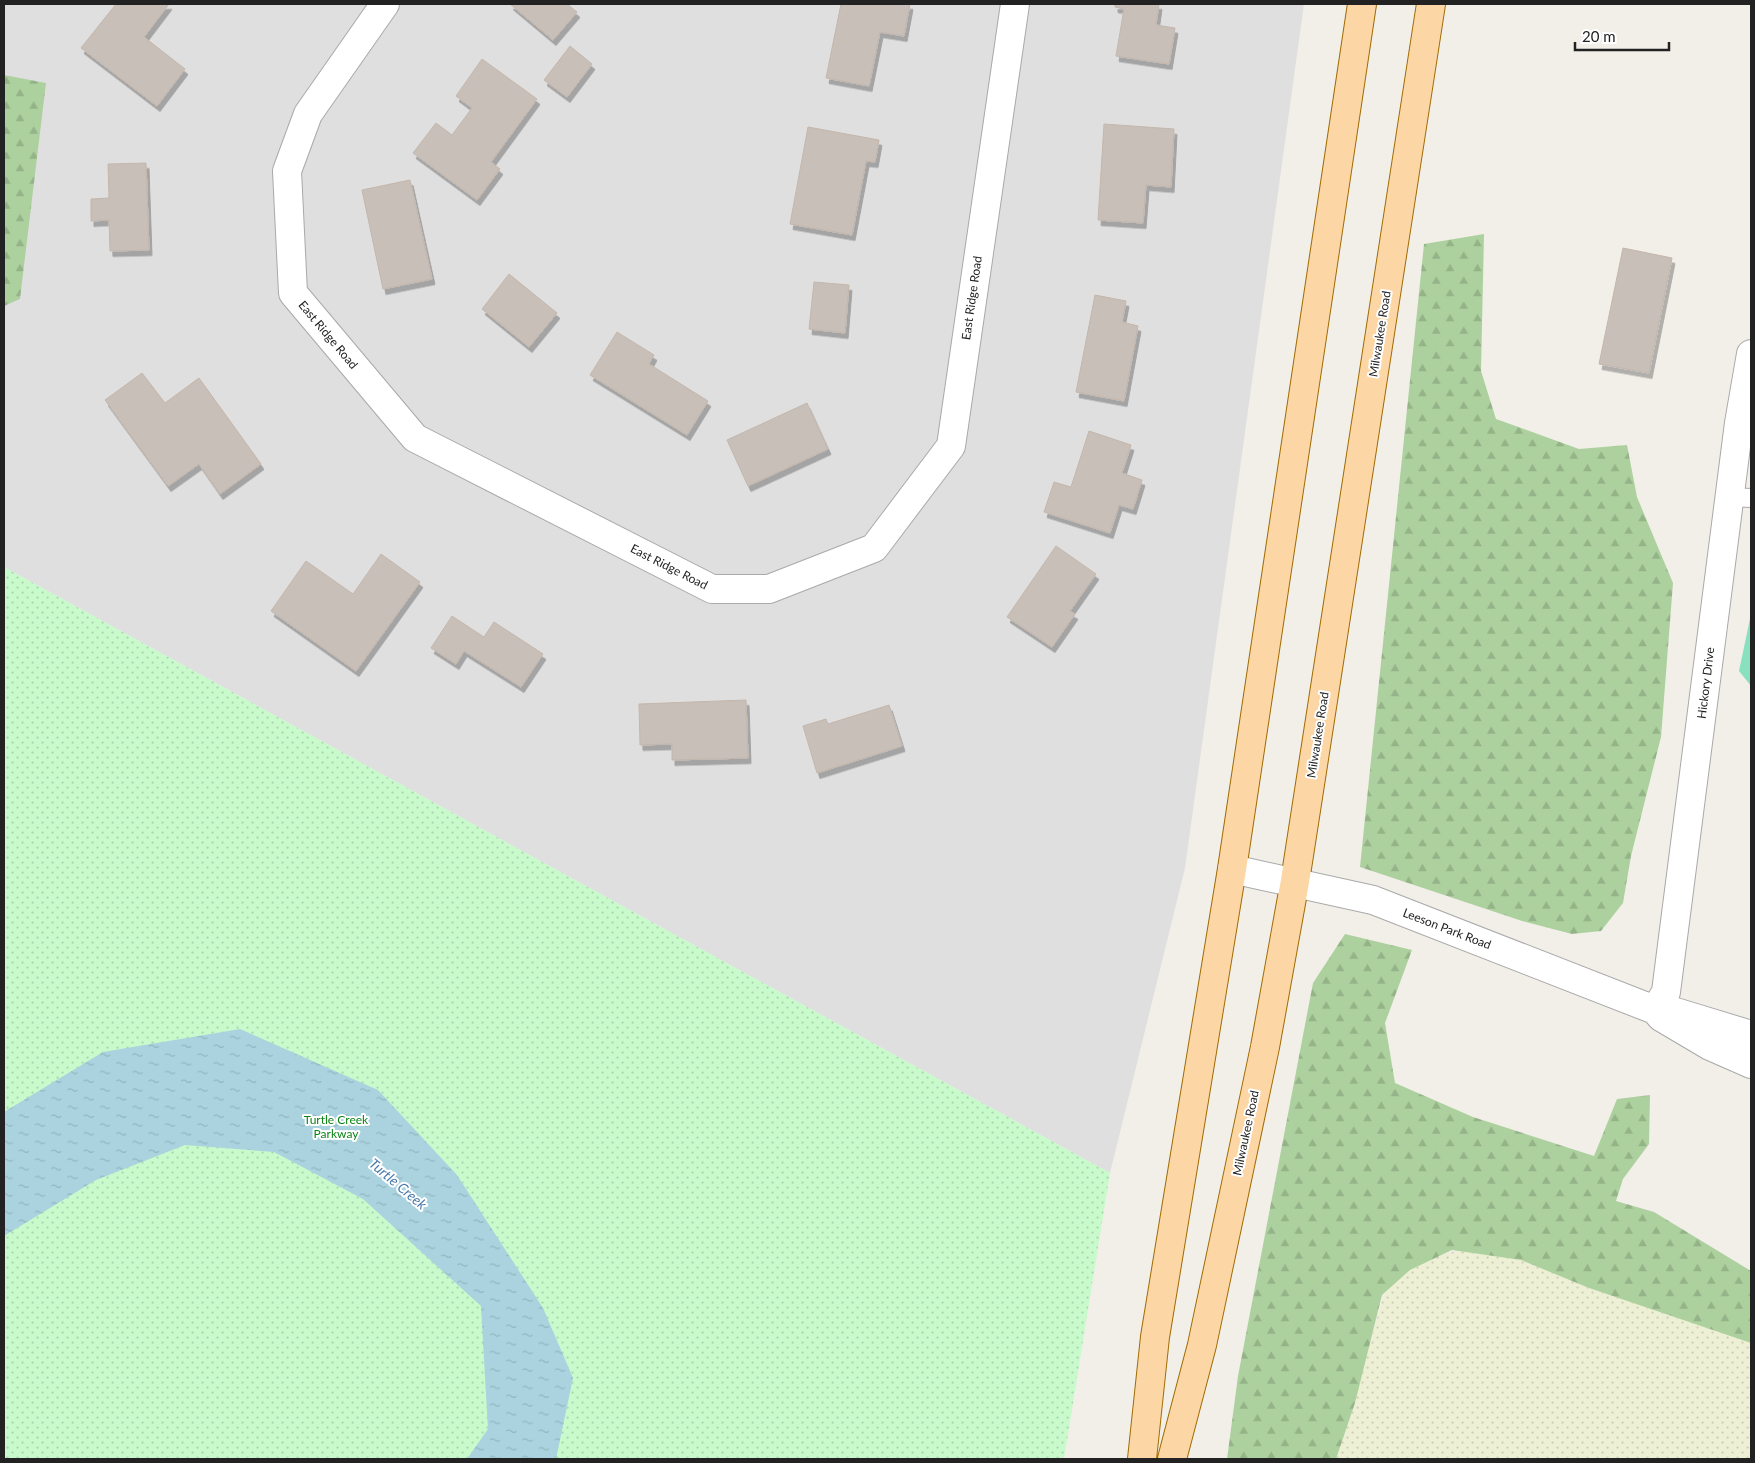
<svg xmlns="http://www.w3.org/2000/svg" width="1755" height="1463" font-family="Lato,sans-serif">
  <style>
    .residential { fill: #e0dfdf }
    .farmland { fill: url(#farmland-dots) }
    .forest { fill: url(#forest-firs) }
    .park { fill: url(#park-dots) }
    .pitch { fill: #88e0be }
    .water { fill: url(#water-ripples) }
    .building { fill: #c7bfb8; stroke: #c4b6ab; filter: url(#shadow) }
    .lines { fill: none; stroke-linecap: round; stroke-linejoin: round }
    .lane-casing { stroke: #a9a9a9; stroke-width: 20 }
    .street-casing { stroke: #a9a9a9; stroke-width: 30 }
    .primary-casing { stroke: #a06b00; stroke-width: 30 }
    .lane { stroke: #fff; stroke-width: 18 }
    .street { stroke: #fff; stroke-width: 28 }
    .primary { stroke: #fcd6a4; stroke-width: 28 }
    .labels { text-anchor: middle; stroke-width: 4; stroke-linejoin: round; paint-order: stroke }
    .street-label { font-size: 12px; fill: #222; stroke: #fff }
    .park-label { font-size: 12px; fill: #0c8416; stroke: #fff }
    .water-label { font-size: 14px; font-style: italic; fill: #4a7aab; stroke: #fff }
  </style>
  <defs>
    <pattern id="farmland-dots" width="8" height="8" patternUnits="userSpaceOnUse" patternTransform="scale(1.25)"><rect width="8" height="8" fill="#eef0d5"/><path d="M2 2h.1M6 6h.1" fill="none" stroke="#ccceb7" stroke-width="1.8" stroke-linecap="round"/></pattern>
    <pattern id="forest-firs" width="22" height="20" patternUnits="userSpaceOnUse" patternTransform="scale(1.25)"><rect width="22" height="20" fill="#add19e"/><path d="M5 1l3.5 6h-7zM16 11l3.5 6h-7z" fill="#95b388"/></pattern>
    <pattern id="park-dots" width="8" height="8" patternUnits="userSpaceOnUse" patternTransform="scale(1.25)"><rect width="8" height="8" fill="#c8facc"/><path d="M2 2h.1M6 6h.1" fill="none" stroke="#acd6af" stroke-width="1.8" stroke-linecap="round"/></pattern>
    <pattern id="water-ripples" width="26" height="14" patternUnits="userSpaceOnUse" patternTransform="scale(1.25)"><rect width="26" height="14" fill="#aad3df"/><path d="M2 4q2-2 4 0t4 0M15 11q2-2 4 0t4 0" fill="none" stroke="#92b5bf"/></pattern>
    <filter id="shadow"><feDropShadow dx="3" dy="5.5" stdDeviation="0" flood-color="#0004"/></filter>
  </defs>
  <rect width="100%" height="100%" fill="#f2efe9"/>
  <path class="residential" d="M 4,4 L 1304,4 L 1185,868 L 1110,1173 L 4,567 Z"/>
  <path class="farmland" d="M 1462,1249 L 1525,1259 L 1591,1289 L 1751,1341 L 1751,1459 L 1336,1459 L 1384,1294 L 1412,1264 Z"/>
  <path class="forest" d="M 4,75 L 46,83 L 20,299 L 4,306 Z
    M 1484,234 L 1481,371 L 1496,419 L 1579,449 L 1627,445 L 1637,497 L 1673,583 L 1661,737 L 1631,856 L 1623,903 L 1601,931 L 1572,934 L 1522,921 L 1360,867 L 1424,244 Z
    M 1345,934 L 1412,950 L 1385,1023 L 1395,1083 L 1473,1117 L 1594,1156 L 1617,1099 L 1650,1095 L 1649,1144 L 1623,1179 L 1616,1201 L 1654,1212 L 1751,1271 L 1751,1343 L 1589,1288 L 1521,1260 L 1452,1250 L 1410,1270 L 1382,1295 L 1355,1403 L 1336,1459 L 1227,1459 L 1238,1376 L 1313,983 Z"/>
  <path class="park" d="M 4,567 L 1110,1173 L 1064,1459 L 4,1459 Z"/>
  <path class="pitch" d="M 1751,614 L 1751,686 L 1739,671 Z"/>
  <path class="water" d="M 240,1029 L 378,1090 L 457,1175 L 543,1308 L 573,1378 L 556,1459 L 467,1459 L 488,1429 L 481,1306 L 363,1199 L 274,1152 L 185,1145 L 96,1180 L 4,1236 L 4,1112 L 103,1052 Z"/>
  <path class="building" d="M 116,4 L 169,4 L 144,37 L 185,69 L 157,106 L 81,48 Z
    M 510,4 L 567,4 L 577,12 L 553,40 Z
    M 841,4 L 910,4 L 904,36 L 880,32 L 869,86 L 826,78 Z
    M 1115,4 L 1159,4 L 1156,25 L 1175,28 L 1169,64 L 1116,56 L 1124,9 L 1115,7 Z
    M 570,46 L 592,64 L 567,97 L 544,80 Z
    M 482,59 L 537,99 L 491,162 L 500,169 L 477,200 L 413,153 L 436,123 L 452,135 L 472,108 L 456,96 Z
    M 1104,124 L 1174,129 L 1171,187 L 1146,185 L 1143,223 L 1098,220 Z
    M 808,127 L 879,140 L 875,162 L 866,161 L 852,235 L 790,224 Z
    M 146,163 L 149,250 L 110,251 L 109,220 L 91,221 L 91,199 L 109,198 L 108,164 Z
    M 410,180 L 432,279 L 383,289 L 362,190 Z
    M 1623,248 L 1672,258 L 1649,373 L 1599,364 Z
    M 509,274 L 557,313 L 529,347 L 482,309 Z
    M 814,282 L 849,285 L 845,333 L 809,329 Z
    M 1095,295 L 1126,301 L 1122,322 L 1138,326 L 1124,401 L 1076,392 Z
    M 617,332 L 654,355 L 649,364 L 708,401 L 687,435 L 590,375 Z
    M 142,373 L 165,403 L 199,378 L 261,464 L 220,494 L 199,464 L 168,486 L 105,400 Z
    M 807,403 L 828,449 L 748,486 L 727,440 Z
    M 1089,431 L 1131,445 L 1122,473 L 1142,480 L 1133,509 L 1119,505 L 1110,533 L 1044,512 L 1054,482 L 1071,487 Z
    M 1056,546 L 1096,574 L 1070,611 L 1075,614 L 1052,647 L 1007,617 Z
    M 381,554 L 420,582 L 356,671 L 271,611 L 306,561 L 353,594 Z
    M 452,616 L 484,637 L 494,622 L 543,654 L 521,687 L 464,651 L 456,664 L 431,648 Z
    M 746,700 L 748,758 L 672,760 L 672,744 L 640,745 L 639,704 Z
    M 889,705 L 902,746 L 817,773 L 803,726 L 826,719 L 828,724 Z"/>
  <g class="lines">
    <g class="lane-casing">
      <path id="lane" d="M 1730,497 L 1751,498"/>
    </g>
    <g class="street-casing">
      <path id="street" d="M 385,4 L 308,114 L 287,171 L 293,293 L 415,438 L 712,589 L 769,589 L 874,548 L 951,446 L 1015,4
        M 1232,869 L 1373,900 L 1655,1010 L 1661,1017 L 1710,1046 L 1751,1064
        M 1655,1010 L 1666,992 L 1739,423 L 1751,354
        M 1669,1010 L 1751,1035"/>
    </g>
    <g class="primary-casing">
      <path id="primary" d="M 1142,1459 L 1155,1337 L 1232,869 L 1362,4
        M 1172,1459 L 1202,1345 L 1265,1047 L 1295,881 L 1431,4"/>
    </g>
    <use href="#lane" class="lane"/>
    <use href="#street" class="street"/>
    <use href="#primary" class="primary"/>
  </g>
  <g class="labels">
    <g class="street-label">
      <text transform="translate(972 298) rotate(-82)" y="4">East Ridge Road</text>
      <text transform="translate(1380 334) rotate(-81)" y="4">Milwaukee Road</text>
      <text transform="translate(328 335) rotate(50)" y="4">East Ridge Road</text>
      <text transform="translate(669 567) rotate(27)" y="4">East Ridge Road</text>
      <text transform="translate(1706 683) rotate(-83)" y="4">Hickory Drive</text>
      <text transform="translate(1318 735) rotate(-81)" y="4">Milwaukee Road</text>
      <text transform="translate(1447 929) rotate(21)" y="4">Leeson Park Road</text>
      <text transform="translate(1246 1133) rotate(-78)" y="4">Milwaukee Road</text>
    </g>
    <g class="park-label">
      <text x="336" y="1124">Turtle Creek<tspan x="336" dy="14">Parkway</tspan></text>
    </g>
    <g class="water-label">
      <text transform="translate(398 1184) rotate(40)" y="5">Turtle Creek</text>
    </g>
  </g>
  <rect width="1755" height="1463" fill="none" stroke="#222222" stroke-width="10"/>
  <path d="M1575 42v8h94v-8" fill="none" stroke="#222222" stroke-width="2.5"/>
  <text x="1582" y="42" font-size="15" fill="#222222" stroke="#ffffff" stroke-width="4" paint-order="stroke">20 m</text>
</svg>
